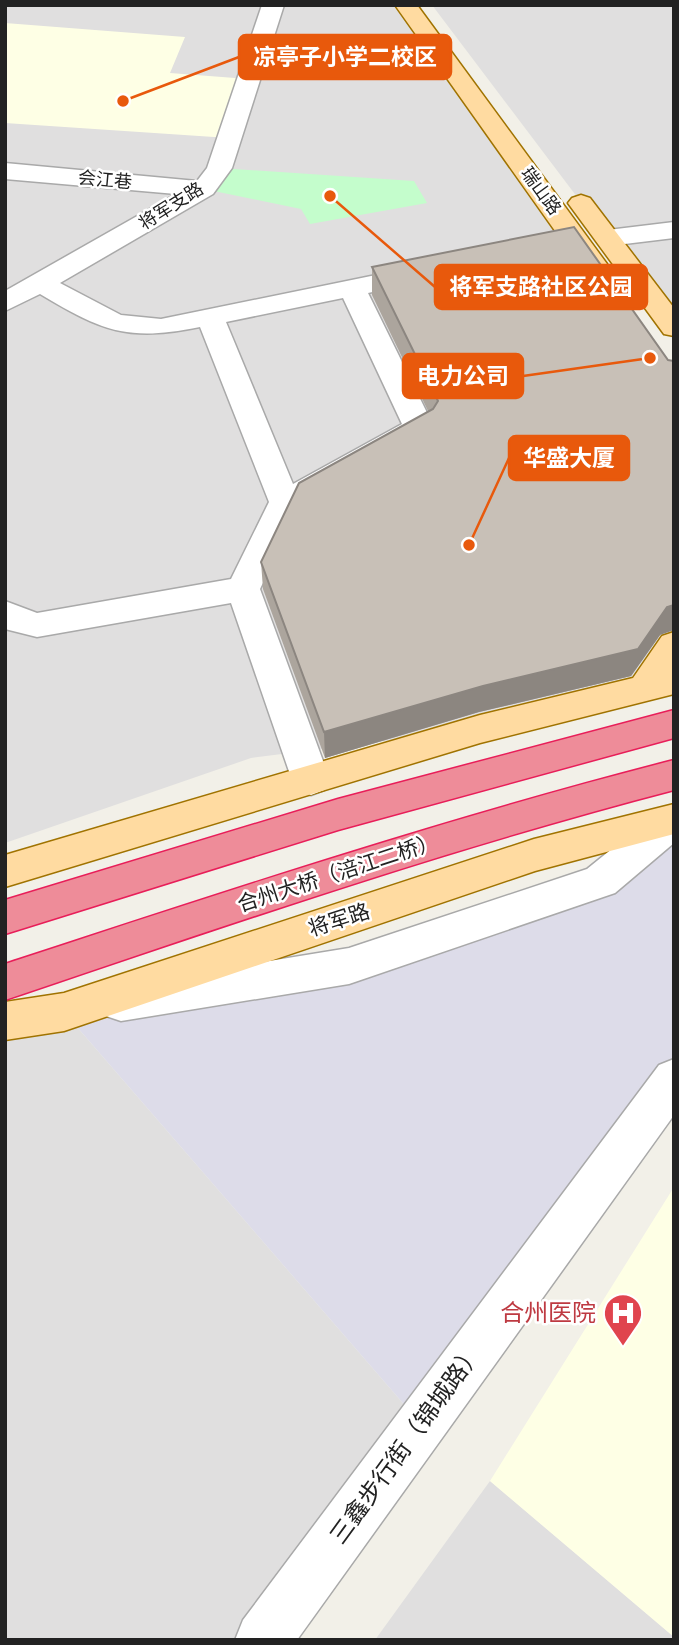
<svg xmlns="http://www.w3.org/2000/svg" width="679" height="1645" font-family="'Space Grotesk','Noto Sans SC',sans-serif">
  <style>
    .residential { fill: #e0dfdf }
    .education { fill: #feffe5 }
    .park { fill: #c4fdcc }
    .plaza { fill: #dddce9 }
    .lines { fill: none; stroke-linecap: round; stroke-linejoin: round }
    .minor-casing { stroke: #a9a9a9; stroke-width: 3 }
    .major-casing { stroke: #a07300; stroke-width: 3 }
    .highway-casing { stroke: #e81e59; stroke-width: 3 }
    .minor { fill: #fff; fill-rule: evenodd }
    .major { fill: #ffdba1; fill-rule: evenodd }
    .highway { fill: #ee8c99; fill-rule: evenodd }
    .wall { fill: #aca59d }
    .shaded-wall { fill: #8c8680 }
    .building { fill: #c8c0b7; stroke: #8c8680; stroke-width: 2 }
    .labels { text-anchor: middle; stroke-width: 5; stroke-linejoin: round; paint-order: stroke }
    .far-street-label { font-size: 18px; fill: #222; stroke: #fff }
    .street-label { font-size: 21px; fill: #222; stroke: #fff }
    .near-health-label { font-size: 24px; fill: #be3a42; stroke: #fff; text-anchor: end }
    .near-street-label { font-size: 24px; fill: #222; stroke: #fff }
    .leader { fill: none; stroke: #e8590c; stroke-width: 2.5 }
    .callout-dot { fill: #e8590c; stroke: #fff; stroke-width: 2.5 }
    .callout { fill: #e8590c; stroke: #e8590c; stroke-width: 2.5 }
    .callout-label { font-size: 23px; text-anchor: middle; font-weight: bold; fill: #fff }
  </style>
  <rect width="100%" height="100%" fill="#f2f0e8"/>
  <path class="residential" d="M 5,5 L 406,5 L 674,380 L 674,682 L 480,729 L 251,758 L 5,843 Z
    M 432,5 L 674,5 L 674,328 L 608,238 Z
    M 64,1012 L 421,1424 L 263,1640 L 5,1640 L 5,1021 Z
    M 490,1481 L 674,1637 L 674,1640 L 375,1640 Z"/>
  <path class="education" d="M 5,23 L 185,37 L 170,73 L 248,79 L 229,138 L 5,123 Z
    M 674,1187 L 674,1637 L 490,1481 Z"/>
  <path class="park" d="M 219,168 L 414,181 L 427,203 L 310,224 L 301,209 L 204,189 Z"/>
  <path class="plaza" d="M 674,821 L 674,1079 L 421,1424 L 64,1012 L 349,966 L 600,881 Z"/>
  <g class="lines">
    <g class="minor-casing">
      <path id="minor" d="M 262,5 L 284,5 L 232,168 L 213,194 L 60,283 L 121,315 L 161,319 L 376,275 L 386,277 L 390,283 L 386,289 L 368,293 L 434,427 L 430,434 L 298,509 L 260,589 L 330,780 L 324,790 L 311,795 L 298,790 L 292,780 L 231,603 L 37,637 L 5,629 L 5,601 L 37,613 L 231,579 L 269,502 L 200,327 C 127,342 102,331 40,294 L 5,311 L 5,291 L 176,194 L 5,179 L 5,163 L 197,181 L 207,168 ZM 343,298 L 402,424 L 293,484 L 226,322 Z
        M 674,222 L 674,238 L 608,246 L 599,244 L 595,238 L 599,232 L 608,230 Z
        M 674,806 L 674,843 L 615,893 L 349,984 L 121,1021 L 106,1016 L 100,1003 L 106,990 L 121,985 L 349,948 L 587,869 L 660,810 Z
        M 674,1059 L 674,1115 L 297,1640 L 235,1640 L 243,1620 L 659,1065 Z"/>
    </g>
    <g class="major-casing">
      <path id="major" d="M 395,5 L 417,5 L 607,264 L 611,270 L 607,276 L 597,278 L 587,276 Z
        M 581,195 L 590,198 L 674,308 L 674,336 L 664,334 L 568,203 L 572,198 Z
        M 674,632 L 674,694 L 480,743 L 5,887 L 5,855 L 480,715 L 633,678 L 662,636 Z
        M 674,804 L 674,834 L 535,871 L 64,1031 L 5,1040 L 5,1002 L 64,993 L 534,839 Z"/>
    </g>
    <g class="highway-casing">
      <path id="highway" d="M 674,710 L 674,738 L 338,830 L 5,934 L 5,900 L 338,799 Z
        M 674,760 L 674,790 C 447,849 227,925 5,1000 L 5,964 C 227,891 448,818 674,760 Z"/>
    </g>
    <use href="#minor" class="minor"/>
    <use href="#major" class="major"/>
    <use href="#highway" class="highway"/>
  </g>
  <path class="wall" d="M 372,267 L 660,635 L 631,676 L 479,712 L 325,758 L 263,589 L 261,562 L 428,411 L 372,295 Z"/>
  <path class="shaded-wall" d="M 674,605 L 674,630 L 660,635 L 631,676 L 479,712 L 325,758 L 324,732 Z"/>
  <path class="building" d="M 574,227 L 668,360 L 674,361 L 674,605 L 667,607 L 638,649 L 483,686 L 324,732 L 261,562 L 299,483 L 433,409 L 438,401 L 372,267 Z"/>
  <defs>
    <g id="hospital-pin" transform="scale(2.0125)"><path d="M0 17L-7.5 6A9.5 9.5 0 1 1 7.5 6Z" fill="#e0444e" stroke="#fff"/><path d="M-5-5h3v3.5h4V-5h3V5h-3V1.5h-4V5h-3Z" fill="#fff"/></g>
  </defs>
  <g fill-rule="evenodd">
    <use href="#hospital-pin" x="623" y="1313"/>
  </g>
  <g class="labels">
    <g class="far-street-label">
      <text transform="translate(105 180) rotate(5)" y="6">会江巷</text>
      <text transform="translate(541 191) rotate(54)" y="6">瑞山路</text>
      <text transform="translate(171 206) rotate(-32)" y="6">将军支路</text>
    </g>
    <g class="street-label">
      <text transform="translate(338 873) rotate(-18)" y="7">合州大桥（涪江二桥）</text>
      <text transform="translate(339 920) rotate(-18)" y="7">将军路</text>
    </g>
    <g class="near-health-label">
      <text x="596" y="1321">合州医院</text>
    </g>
    <g class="near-street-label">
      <text transform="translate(406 1444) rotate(-54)" y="8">三鑫步行街（锦城路）</text>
    </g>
  </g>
  <path class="leader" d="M123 101L239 57M330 196L435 287M650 358L523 376M469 545L509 458"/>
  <g class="callout-dot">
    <circle cx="123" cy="101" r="7"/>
    <circle cx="330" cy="196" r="7"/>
    <circle cx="650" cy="358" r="7"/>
    <circle cx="469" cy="545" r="7"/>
  </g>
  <g class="callout">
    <rect x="239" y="35" width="212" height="44" rx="7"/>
    <rect x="435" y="265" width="212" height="44" rx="7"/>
    <rect x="403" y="354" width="120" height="44" rx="7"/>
    <rect x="509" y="436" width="120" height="44" rx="7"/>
  </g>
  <g class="callout-label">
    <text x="345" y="65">凉亭子小学二校区</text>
    <text x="541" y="295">将军支路社区公园</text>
    <text x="463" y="384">电力公司</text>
    <text x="569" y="466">华盛大厦</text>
  </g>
  <rect width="679" height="1645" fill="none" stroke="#222222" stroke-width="14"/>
</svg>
